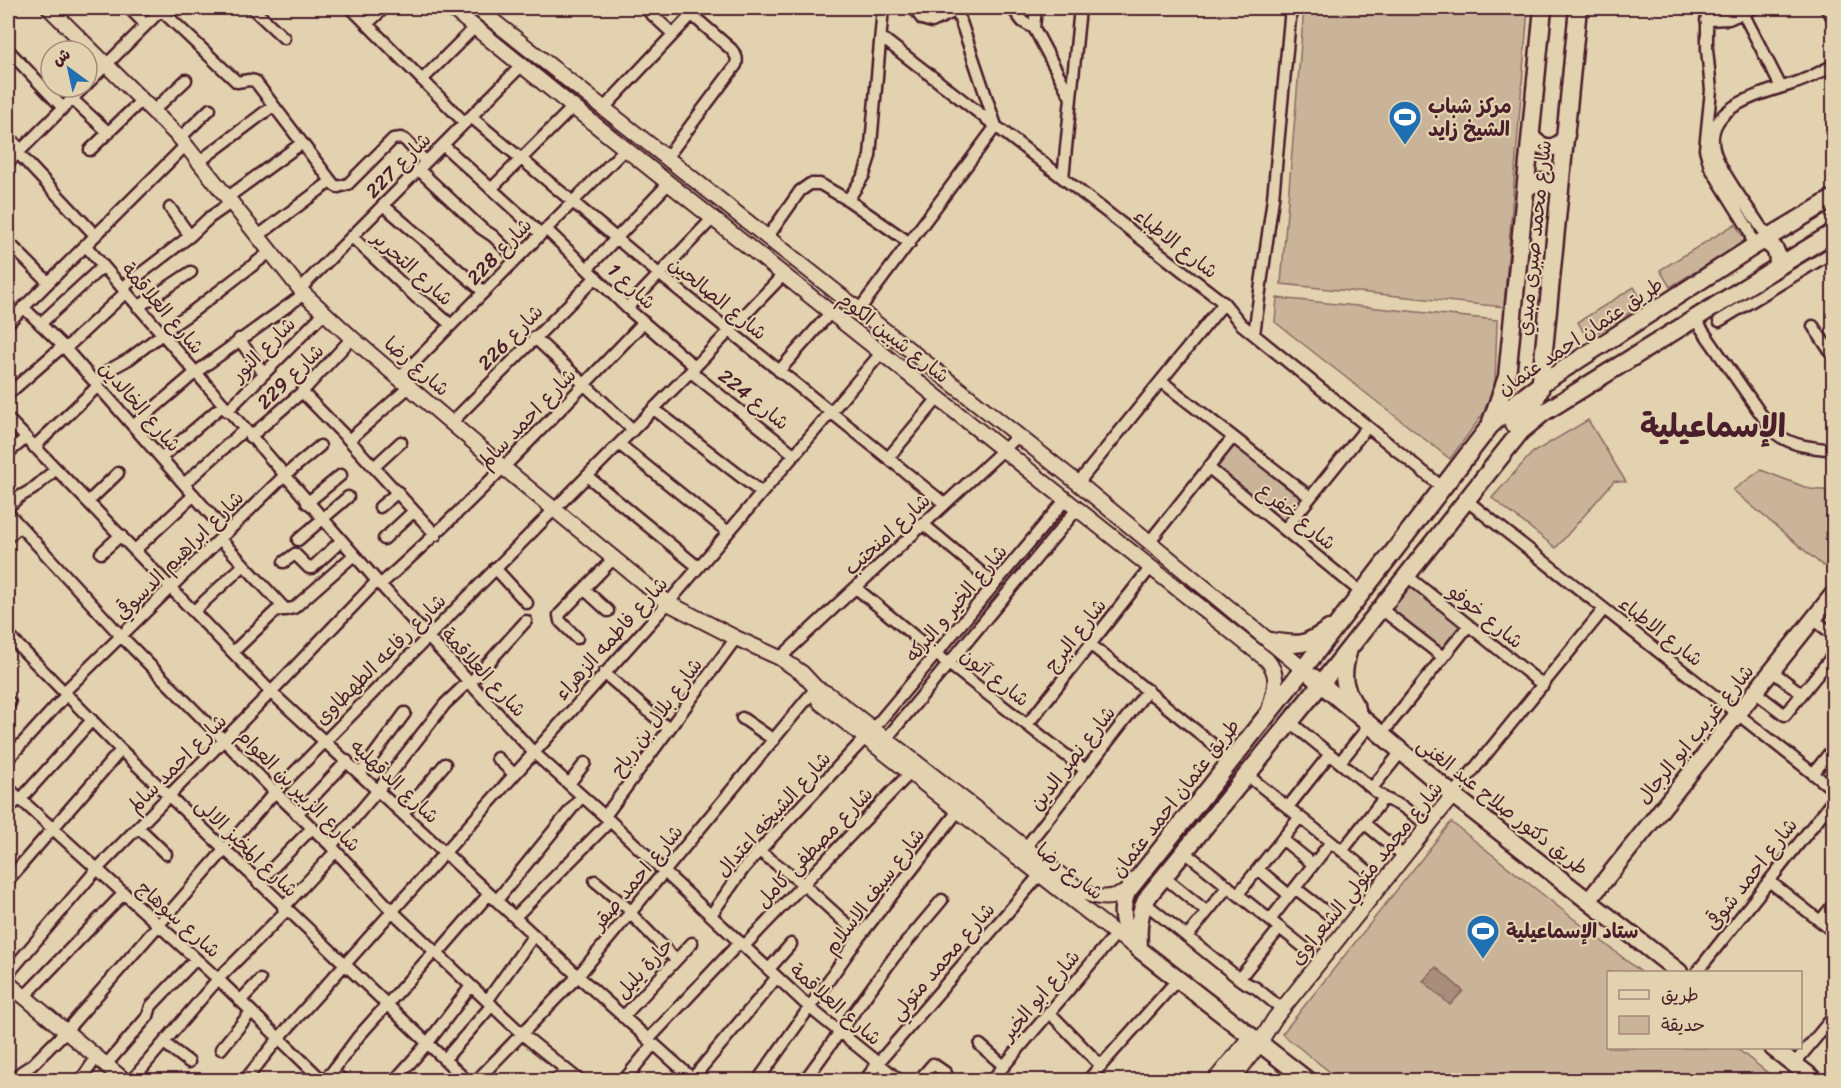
<svg xmlns="http://www.w3.org/2000/svg" width="1841" height="1088" font-family="Sriracha,'Playpen Sans Arabic',sans-serif">
  <style>
    .green { fill: #cab499; stroke: #8a6a62; stroke-width: 1.5 }
    .water { fill: #a98d7c; stroke: #83615c; stroke-width: 1.5 }
    .lines { fill: none; stroke-linecap: round; stroke-linejoin: round }
    .minor-casing { stroke: #4a1f2b; stroke-width: 15 }
    .tertiary-casing { stroke: #4a1f2b; stroke-width: 18 }
    .secondary-casing { stroke: #4a1f2b; stroke-width: 20 }
    .primary-casing { stroke: #4a1f2b; stroke-width: 21 }
    .minor { stroke: #e3d2af; stroke-width: 10 }
    .tertiary { stroke: #e3d2af; stroke-width: 14 }
    .secondary { stroke: #e3d2af; stroke-width: 15 }
    .primary { stroke: #e3d2af; stroke-width: 16 }
    .labels { text-anchor: middle; stroke-width: 4.5; stroke-linejoin: round; paint-order: stroke }
    .poi-label { font-size: 20px; font-weight: bold; fill: #4a1f2b; stroke: #e3d2af; text-anchor: start }
    .street-label { font-size: 20px; fill: #4a1f2b; stroke: #e3d2af }
    .town-label { font-size: 32px; font-weight: bold; fill: #4a1f2b; stroke: #e3d2af }
  </style>
  <rect width="100%" height="100%" fill="#e3d2af"/>
  <filter id="ink" filterUnits="userSpaceOnUse"><feTurbulence type="fractalNoise" baseFrequency=".0167" numOctaves="2"/><feDisplacementMap in="SourceGraphic" scale="12" xChannelSelector="R" yChannelSelector="G"/><feConvolveMatrix kernelMatrix="1 2 1 2 8 2 1 2 1" color-interpolation-filters="sRGB"/></filter>
  <g filter="url(#ink)">
    <path class="green" d="M 1304,8 L 1528,8 L 1504,307 L 1281,284 Z
      M 1735,224 L 1746,241 L 1670,287 L 1660,270 Z
      M 1634,287 L 1644,304 L 1587,339 L 1578,322 Z
      M 1277,298 L 1497,320 L 1495,383 L 1486,410 L 1450,459 L 1275,322 Z
      M 1588,420 L 1626,482 L 1614,481 L 1556,548 L 1492,498 L 1532,453 Z
      M 1234,439 L 1308,498 L 1285,527 L 1211,468 Z
      M 1761,470 L 1810,489 L 1833,491 L 1833,556 L 1823,566 L 1733,490 Z
      M 1409,580 L 1467,626 L 1443,656 L 1385,611 Z
      M 1451,822 L 1641,972 L 1608,972 L 1608,1048 L 1736,1048 L 1777,1080 L 1340,1080 L 1282,1034 Z"/>
    <path class="water" d="M 1436,967 L 1463,991 L 1450,1005 L 1423,981 Z"/>
    <g class="lines">
      <g class="minor-casing">
        <path id="minor" d="M 129,8 L 146,25
          M 252,8 L 284,38
          M 351,8 L 465,123
          M 645,8 L 673,34
          M 914,8 L 922,19 L 932,22 L 962,8
          M 1012,8 L 1023,22 L 1034,28 L 1071,98
          M 1707,8 L 1707,49 L 1711,90 L 1705,149 L 1710,167 L 1748,228 L 1751,237 L 1751,248
          M 1826,8 L 1834,19
          M 161,10 L 237,82 L 249,80 L 255,81 L 334,185 L 338,187 L 348,184 L 393,139 L 401,138 L 405,140 L 426,162
          M 1743,13 L 1781,87
          M 1706,20 L 1729,19 L 1754,8
          M 367,24 L 384,8
          M 1034,28 L 1036,8
          M 881,37 L 1224,303 L 1241,324 L 1442,487
          M 8,50 L 63,108
          M 422,80 L 475,27
          M 87,84 L 163,8
          M 72,99 L 109,133
          M 604,108 L 698,8
          M 153,111 L 186,80
          M 471,117 L 659,274 L 945,504
          M 8,136 L 21,150
          M 180,138 L 210,109
          M 443,145 L 541,234
          M 90,150 L 142,100
          M 18,153 L 95,235
          M 667,157 L 736,65 C 738,58 736,55 731,49 L 691,14
          M 200,161 L 273,106
          M 8,163 L 84,87
          M 419,170 L 481,228 L 493,236 L 516,259
          M 1063,178 L 1080,8
          M 491,189 L 573,107
          M 228,197 L 302,143
          M 848,200 L 864,175 L 870,156 L 883,8
          M 383,205 L 484,292
          M 170,208 L 190,236
          M 546,229 L 627,308 L 695,367
          M 1772,235 L 1762,229 C 1748,207 1729,184 1718,160 C 1694,109 1758,95 1792,84 C 1807,80 1820,72 1834,65
          M 258,236 L 330,182
          M 352,237 L 417,298 L 428,305 L 451,325
          M 767,238 L 800,191 L 810,184 L 820,184 L 848,200 L 910,243
          M 8,242 L 48,282
          M 85,245 L 377,581 L 533,752 L 610,821 L 810,1008 L 899,1080
          M 587,269 L 669,183
          M 122,288 L 190,236 L 209,218 L 232,202
          M 300,289 L 521,66
          M 23,307 L 63,346 L 226,532
          M 138,307 L 191,272
          M 627,308 L 713,218
          M 859,310 L 996,126 L 957,10
          M 1694,318 L 1772,430 C 1790,447 1811,447 1834,450
          M 1719,321 L 1834,251
          M 8,323 L 186,145
          M 40,324 L 103,266
          M 1813,326 L 1834,357
          M 161,333 L 192,312 L 270,252
          M 1254,334 L 1273,198 L 1291,8
          M 534,337 L 633,430
          M 239,339 L 264,374
          M 65,349 L 125,293
          M 779,371 L 831,312
          M 691,372 L 795,455
          M 399,378 L 625,149
          M 1161,381 L 1310,497
          M 95,382 L 109,370 L 129,359 L 162,334
          M 302,392 L 349,440 L 436,535
          M 8,394 L 63,346
          M 654,409 L 762,493
          M 227,411 L 324,313
          M 8,419 L 271,692 L 578,976 L 694,1080
          M 451,423 L 596,277
          M 133,426 L 195,373 L 304,294
          M 250,437 L 302,392 L 352,338
          M 349,440 L 409,387
          M 619,444 L 728,532
          M 34,447 L 98,386
          M 8,453 L 26,438
          M 161,458 L 223,405
          M 888,458 L 939,397
          M 374,467 L 401,442
          M 1209,468 L 1362,593
          M 587,476 L 698,567
          M 1078,483 L 1224,303
          M 184,484 L 244,430
          M 1466,500 L 1834,790
          M 88,502 L 118,473
          M 307,503 L 341,475
          M 8,507 L 19,497 L 33,489 L 56,469
          M 380,507 L 398,492
          M 8,513 L 122,637 L 275,792 L 331,846 L 392,911 L 522,1034 L 579,1080
          M 923,524 L 995,584
          M 1285,529 L 1367,427
          M 8,537 L 20,526
          M 220,539 L 286,610
          M 384,539 L 414,511
          M 298,540 L 348,497
          M 1150,541 L 1233,437
          M 135,550 L 194,495
          M 101,553 L 121,535
          M 284,562 L 295,554 L 309,568 L 312,568 L 341,541
          M 495,568 L 527,603
          M 1406,575 L 1543,685
          M 380,585 C 473,502 558,412 644,322
          M 856,588 L 936,654 L 1085,770
          M 584,589 L 608,611
          M 1380,608 L 1443,657
          M 194,611 L 244,565
          M 1813,619 L 1834,635
          M 8,635 L 121,750 L 466,1080
          M 577,638 L 560,621 L 559,615 L 613,559
          M 1090,644 L 1232,760
          M 233,652 L 276,611 L 294,608 L 354,555
          M 780,658 L 1018,436
          M 1772,671 L 1802,694
          M 604,673 L 669,729
          M 470,683 L 526,621
          M 64,692 L 284,476 L 320,446
          M 1755,692 L 1785,715 L 1834,654
          M 8,706 L 10,703
          M 742,718 L 774,740
          M 1290,722 L 1384,798 L 1403,807 L 1429,826
          M 1027,725 L 1151,567
          M 873,729 L 1066,499
          M 1381,735 L 1468,626
          M 886,739 L 1078,508
          M 497,758 L 514,774
          M 8,759 L 67,694
          M 1340,762 L 1369,726
          M 360,774 L 405,713
          M 1813,774 L 1834,747
          M 1247,775 L 1370,873
          M 569,784 L 585,763
          M 8,788 L 218,979 L 322,1080
          M 1372,788 L 1401,752
          M 1453,795 L 1604,609
          M 20,800 L 92,720
          M 1288,807 L 1330,754
          M 8,810 L 19,798
          M 297,814 L 347,761
          M 403,814 L 445,764
          M 605,816 L 736,638
          M 1364,823 L 1404,856
          M 138,827 L 166,854
          M 1282,839 L 1313,864
          M 331,846 L 378,790 L 445,704 L 468,682
          M 1025,848 L 1148,690
          M 759,851 L 803,884 L 860,936
          M 1342,851 L 1384,798
          M 1185,852 L 1311,953
          M 1258,869 L 1289,895
          M 1164,877 L 1207,912
          M 8,880 L 121,750
          M 595,881 L 632,912
          M 1769,881 L 1834,932
          M 258,883 L 312,828
          M 1295,888 L 1330,915
          M 1238,894 L 1300,817
          M 497,900 L 582,796
          M 1145,903 L 1242,981 L 1256,988 L 1282,1009
          M 283,908 L 336,851
          M 631,914 L 676,960
          M 711,915 L 744,868 L 759,851 L 865,738
          M 515,917 L 610,821
          M 1270,920 L 1331,842
          M 1820,921 L 1834,904
          M 1187,937 L 1228,886
          M 744,946 L 909,774
          M 437,954 L 489,894
          M 769,969 L 791,944
          M 1697,972 L 1834,799
          M 8,974 L 97,869 L 271,692 L 377,581
          M 1239,979 L 1280,928
          M 24,997 L 124,893
          M 240,1001 L 260,980
          M 487,1001 L 534,935
          M 1049,1012 L 1101,1066
          M 623,1017 L 692,943
          M 648,1040 L 740,942
          M 164,1043 L 189,1062
          M 980,1045 L 1004,1066
          M 221,1049 L 251,1012
          M 444,1060 L 492,1005
          M 1794,1064 L 1834,1016
          M 105,1066 L 148,1016 L 151,1006 L 196,959
          M 332,1072 L 343,1080
          M 692,1079 L 777,977
          M 14,1080 L 21,1072 L 32,1065 L 65,1032 L 275,792 L 695,367 L 784,274
          M 81,1080 L 96,1058
          M 132,1080 L 218,979 L 286,911
          M 245,1080 L 279,1038 L 668,603 L 882,352
          M 323,1080 L 332,1072 L 358,1037 L 434,952
          M 395,1080 L 427,1044 L 471,986
          M 477,1080 L 578,976 L 816,688
          M 556,1080 L 565,1070
          M 624,1080 L 653,1045
          M 758,1080 L 860,936 L 958,811
          M 805,1080 L 894,957 L 942,900
          M 865,1080 L 878,1063 L 1044,870
          M 919,1080 L 933,1064 L 946,1073
          M 992,1080 L 1116,934
          M 1088,1080 L 1178,979"/>
      </g>
      <g class="tertiary-casing">
        <path id="tertiary" d="M 49,8 L 180,138 L 304,294 L 352,338 L 504,468 L 668,603 L 736,638 L 780,658 L 802,673 L 816,688 L 828,694 L 1080,890 C 1096,899 1109,900 1127,892
          M 451,8 L 573,107 L 1267,660 C 1281,676 1274,691 1269,710
          M 477,8 L 1078,483 L 1303,669
          M 816,688 L 816,695 L 821,703 L 1116,934 L 1136,947
          M 8,983 L 124,1080
          M 1215,1080 L 1251,1036
          M 1232,1080 L 1257,1047 L 1275,1018 L 1453,795"/>
      </g>
      <g class="secondary-casing">
        <path id="secondary" d="M 1589,900 L 1834,593"/>
      </g>
      <g class="primary-casing">
        <path id="primary" d="M 1531,136 C 1540,150 1559,152 1566,135
          M 1526,189 C 1538,179 1551,180 1560,191
          M 1763,241 C 1775,245 1780,255 1777,267
          M 1491,422 L 1507,377 L 1543,8
          M 1513,424 L 1534,403 L 1540,390 L 1578,8
          M 1270,641 C 1301,646 1304,646 1329,629
          M 1348,652 C 1341,677 1343,687 1357,709
          M 1313,677 L 1453,795 L 1679,972
          M 1139,949 C 1138,929 1138,913 1149,895 L 1321,684 L 1521,431 L 1543,413 L 1834,232
          M 1773,1048 L 1815,1080
          M 1307,1080 L 1139,949 C 1124,930 1118,915 1127,892 L 1287,690 L 1490,426 L 1514,404 L 1541,384 L 1751,248 L 1834,198"/>
      </g>
      <use href="#minor" class="minor"/>
      <use href="#tertiary" class="tertiary"/>
      <use href="#secondary" class="secondary"/>
      <use href="#primary" class="primary"/>
    </g>
  </g>
  <defs>
    <g id="stadium-pin" transform="scale(1.725)"><path d="M0 17L-7.5 6A9.5 9.5 0 1 1 7.5 6Z" fill="#1f6fb2" stroke="#e3d2af"/><path d="M0-5a6.5 5 0 1 0 0 10a6.5 5 0 1 0 0-10ZM-3.5-1.8h7v3.6h-7Z" fill="#fff"/></g>
  </defs>
  <g fill-rule="evenodd">
    <use href="#stadium-pin" x="1405" y="117"/>
    <use href="#stadium-pin" x="1483" y="931"/>
  </g>
  <g class="labels">
    <g class="poi-label">
      <text x="1428" y="113">مركز شباب<tspan x="1428" dy="23">الشيخ زايد</tspan></text>
      <text x="1506" y="938">ستاد الإسماعيلية</text>
    </g>
    <g class="street-label">
      <text transform="translate(398 165) rotate(-45)" y="7">شارع 227</text>
      <text transform="translate(1534 238) rotate(-84)" y="7">شارع محمد صبرى مبدي</text>
      <text transform="translate(1176 243) rotate(38)" y="7">شارع الاطباء</text>
      <text transform="translate(499 251) rotate(-46)" y="7">شارع 228</text>
      <text transform="translate(413 268) rotate(42)" y="7">شارع التحرير</text>
      <text transform="translate(632 286) rotate(43)" y="7">شارع 1</text>
      <text transform="translate(718 298) rotate(39)" y="7">شارع الصالحين</text>
      <text transform="translate(163 308) rotate(49)" y="7">شارع العلاقمة</text>
      <text transform="translate(1580 336) rotate(-34)" y="7">طريق عثمان احمد عثمان</text>
      <text transform="translate(510 337) rotate(-45)" y="7">شارع 226</text>
      <text transform="translate(894 337) rotate(38)" y="7">شارع شبين الكوم</text>
      <text transform="translate(263 349) rotate(-45)" y="7">شارع النور</text>
      <text transform="translate(417 366) rotate(41)" y="7">شارع رضا</text>
      <text transform="translate(290 376) rotate(-44)" y="7">شارع 229</text>
      <text transform="translate(754 399) rotate(39)" y="7">شارع 224</text>
      <text transform="translate(140 406) rotate(49)" y="7">شارع الخالدين</text>
      <text transform="translate(527 418) rotate(-46)" y="7">شارع احمد سالم</text>
      <text transform="translate(1297 516) rotate(39)" y="7">شارع خفرع</text>
      <text transform="translate(887 534) rotate(-43)" y="7">شارع امنحتب</text>
      <text transform="translate(179 555) rotate(-45)" y="7">شارع ابراهيم الدسوقي</text>
      <text transform="translate(956 603) rotate(-50)" y="7">شارع الخير و البركه</text>
      <text transform="translate(1486 616) rotate(39)" y="7">شارع خوفو</text>
      <text transform="translate(1661 631) rotate(38)" y="7">شارع الاطباء</text>
      <text transform="translate(1075 635) rotate(-52)" y="7">شارع البرج</text>
      <text transform="translate(611 638) rotate(-48)" y="7">شارع فاطمه الزهراء</text>
      <text transform="translate(380 659) rotate(-45)" y="7">شارع رفاعه الطهطاوى</text>
      <text transform="translate(484 672) rotate(47)" y="7">شارع العلاقمة</text>
      <text transform="translate(995 677) rotate(38)" y="7">شارع آتون</text>
      <text transform="translate(656 717) rotate(-54)" y="7">شارع بلال بن رباح</text>
      <text transform="translate(1695 734) rotate(-51)" y="7">شارع غريب ابو الرجال</text>
      <text transform="translate(1072 758) rotate(-52)" y="7">شارع نصر الدين</text>
      <text transform="translate(177 763) rotate(-45)" y="7">شارع احمد سالم</text>
      <text transform="translate(395 781) rotate(43)" y="7">شارع الدقهليه</text>
      <text transform="translate(299 790) rotate(45)" y="7">شارع الزبير بن العوام</text>
      <text transform="translate(1175 798) rotate(-52)" y="7">طريق عثمان احمد عثمان</text>
      <text transform="translate(1503 806) rotate(38)" y="7">طريق دكتور صلاح عبد الغنى</text>
      <text transform="translate(773 814) rotate(-48)" y="7">شارع الشيخه اعتدال</text>
      <text transform="translate(247 847) rotate(44)" y="7">شارع المخبز الالى</text>
      <text transform="translate(814 847) rotate(-46)" y="7">شارع مصطفى كامل</text>
      <text transform="translate(1070 871) rotate(38)" y="7">شارع رضا</text>
      <text transform="translate(1366 873) rotate(-51)" y="7">شارع محمد متولي الشعراوى</text>
      <text transform="translate(1751 874) rotate(-52)" y="7">شارع احمد شوقى</text>
      <text transform="translate(637 877) rotate(-50)" y="7">شارع احمد صقر</text>
      <text transform="translate(874 891) rotate(-53)" y="7">شارع سيف الاسلام</text>
      <text transform="translate(179 919) rotate(42)" y="7">شارع سوهاج</text>
      <text transform="translate(942 961) rotate(-49)" y="7">شارع محمد متولي</text>
      <text transform="translate(644 968) rotate(-47)" y="7">حارة يليل</text>
      <text transform="translate(1040 995) rotate(-50)" y="7">شارع ابو الخير</text>
      <text transform="translate(836 1004) rotate(41)" y="7">شارع العلاقمة</text>
    </g>
    <g class="town-label">
      <text x="1713" y="437">الإسماعيلية</text>
    </g>
  </g>
  <rect width="1841" height="1088" fill="none" stroke="#e3d2af" stroke-width="30"/>
  <rect x="15" y="15" width="1811" height="1058" fill="none" stroke="#4a1f2b" stroke-width="2" filter="url(#ink)"/>
  <rect x="1607" y="971" width="195" height="78" fill="#e3d2af" stroke="#a68a7a" stroke-width="1.5"/>
  <rect x="1619" y="990" width="30" height="9" fill="#e3d2af" stroke="#a68a7a" stroke-width="1.5"/>
  <text x="1661" y="1001" font-size="18" fill="#4a1f2b">طريق</text>
  <rect x="1619" y="1016" width="30" height="18" fill="#cab499" stroke="#a68a7a" stroke-width="1.5"/>
  <text x="1661" y="1031" font-size="18" fill="#4a1f2b">حديقة</text>
  <g transform="translate(69 69) rotate(327)"><circle r="28" fill="#e3d2af" stroke="#a68a7a" stroke-width="1.5"/>
  <path d="M0-4.5L10 22L0 15L-10 22Z" fill="#1f6fb2"/>
  <text y="-9" font-size="16" font-weight="bold" text-anchor="middle" fill="#4a1f2b">ش</text>
  </g>
</svg>
